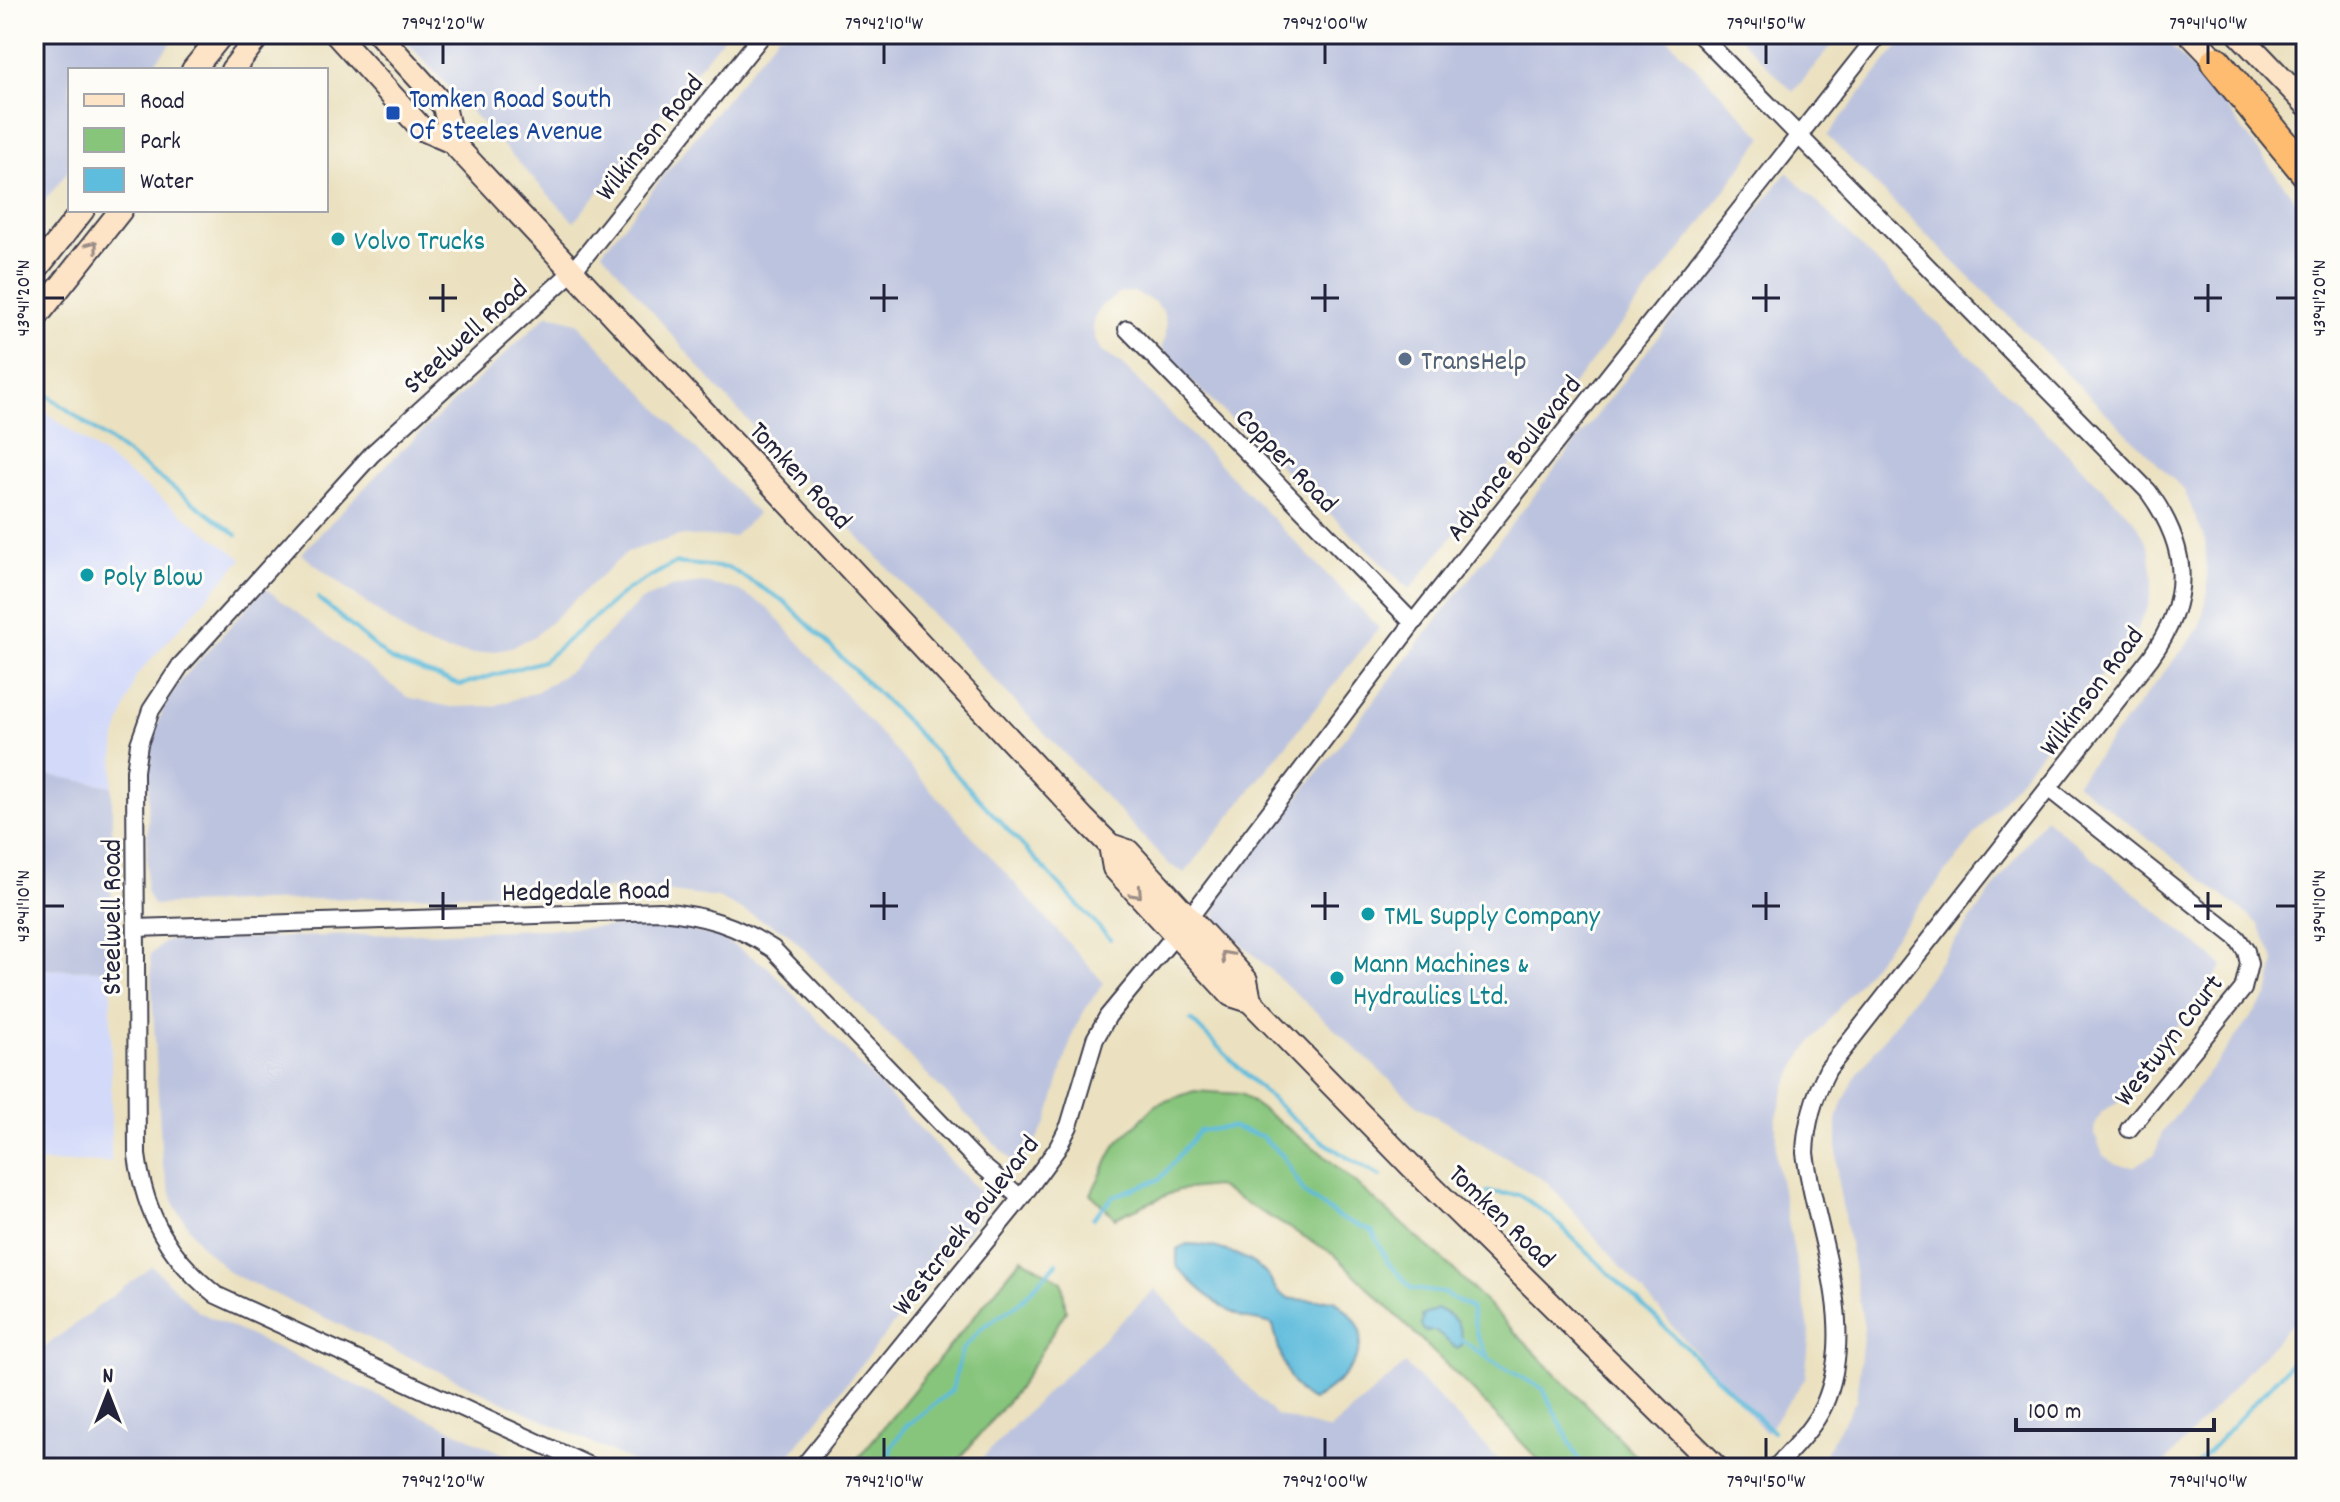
<svg xmlns="http://www.w3.org/2000/svg" width="2340" height="1502" font-family="Dekko,sans-serif">
  <style>
    .built { fill: #d2d9f9 }
    .industrial { fill: #bcc3de }
    .green { fill: #87c57b; stroke: #54745b; stroke-width: 2 }
    .water { fill: #5ebcdc; stroke: #406f8c; stroke-width: 2 }
    .lines { fill: none; stroke-linecap: round; stroke-linejoin: round }
    .stream { stroke: #5ebcdc; stroke-width: 4 }
    .street-casing { stroke: #403f4f; stroke-width: 20 }
    .secondary-casing { stroke: #403f4f; stroke-width: 26 }
    .highway-casing { stroke: #403f4f; stroke-width: 34 }
    .street { stroke: #fff; stroke-width: 16 }
    .secondary { stroke: #fee4c6; stroke-width: 22 }
    .highway { stroke: #fdbc70; stroke-width: 30 }
    .oneway { stroke: #9b8d87 }
    .ticks { fill: none; stroke: #22223b; stroke-width: 3 }
    .transit-dot { fill: #1a4fb4; stroke: #fdfcf7; stroke-width: 3 }
    .culture-dot { fill: #0f9aa8; stroke: #fdfcf7; stroke-width: 3 }
    .service-dot { fill: #5c6f8a; stroke: #fdfcf7; stroke-width: 3 }
    .labels { text-anchor: middle; stroke-width: 6; stroke-linejoin: round; paint-order: stroke }
    .transit-label { font-size: 28px; fill: #164399; stroke: #fdfcf7; text-anchor: start }
    .street-label { font-size: 28px; fill: #22223b; stroke: #fdfcf7 }
    .culture-label { font-size: 28px; fill: #0d838f; stroke: #fdfcf7; text-anchor: start }
    .service-label { font-size: 28px; fill: #4e5e75; stroke: #fdfcf7; text-anchor: start }
    .neatline { fill: none; stroke: #22223b; stroke-width: 3 }
    .ticks-label { font-size: 20px; text-anchor: middle; fill: #22223b }
  </style>
  <rect width="100%" height="100%" fill="#fdfcf7"/>
  <filter id="ink" filterUnits="userSpaceOnUse"><feTurbulence type="fractalNoise" baseFrequency=".0125" numOctaves="2"/><feDisplacementMap in="SourceGraphic" scale="16" xChannelSelector="R" yChannelSelector="G"/><feConvolveMatrix kernelMatrix="1 2 1 2 8 2 1 2 1" color-interpolation-filters="sRGB"/></filter>
  <filter id="wash" filterUnits="userSpaceOnUse"><feTurbulence type="fractalNoise" baseFrequency=".006" numOctaves="4" result="noise"/><feDisplacementMap in="SourceGraphic" scale="32" xChannelSelector="R" yChannelSelector="G"/><feGaussianBlur stdDeviation="1.8" result="paint"/><feColorMatrix in="noise" values="0 0 0 0 0 0 0 0 0 0 0 0 0 0 0 0 0 1.4 0 .05"/><feComposite in="paint" operator="in"/></filter>
  <g filter="url(#wash)">
    <rect width="100%" height="100%" fill="#ebe1c0"/>
    <path class="built" d="M 34,403 L 242,559 L 136,676 L 116,738 L 112,786 L 34,773 Z
      M 34,969 L 111,970 L 111,1162 L 34,1163 Z"/>
    <path class="industrial" d="M 34,34 L 178,34 L 149,70 L 70,70 L 70,169 L 34,214 Z
      M 399,34 L 726,34 L 574,222 Z
      M 779,34 L 1663,34 L 1763,137 L 1701,224 L 1410,590 L 1168,359 L 1162,346 L 1166,335 L 1166,323 L 1163,311 L 1155,302 L 1133,292 L 1121,293 L 1101,306 L 1095,317 L 1093,329 L 1096,341 L 1101,351 L 1122,364 L 1379,628 L 1185,873 L 1170,865 L 717,388 L 602,252 Z
      M 1736,34 L 1841,34 L 1793,92 Z
      M 1908,34 L 2160,34 L 2220,99 L 2306,215 L 2306,1308 L 2160,1468 L 1840,1468 L 1825,1453 L 1856,1401 L 1864,1327 L 1837,1177 L 1837,1116 L 1854,1079 L 2045,818 L 2223,966 L 2120,1100 L 2101,1113 L 2096,1123 L 2095,1134 L 2103,1155 L 2112,1162 L 2123,1166 L 2135,1166 L 2155,1154 L 2162,1133 L 2268,995 L 2275,961 L 2258,923 L 2076,783 L 2200,627 L 2208,591 L 2205,540 L 2184,490 L 1827,136 Z
      M 1787,172 L 2136,522 L 2149,548 L 2153,578 L 2148,607 L 2134,634 L 1804,1052 L 1786,1085 L 1776,1121 L 1776,1159 L 1810,1333 L 1805,1379 L 1766,1433 L 1547,1182 L 1418,1106 L 1217,921 L 1214,905 Z
      M 548,314 L 577,322 L 757,514 L 733,537 L 679,536 L 627,552 L 535,636 L 507,649 L 476,654 L 446,651 L 417,641 L 301,554 L 389,462 Z
      M 704,583 L 738,590 L 767,607 L 1104,983 L 1086,1008 L 1074,1030 L 1047,1122 L 1019,1168 L 788,933 L 718,898 L 640,888 L 153,905 L 146,891 L 150,745 L 165,704 L 182,679 L 265,588 L 407,697 L 450,707 L 494,706 L 536,692 L 573,669 L 640,601 L 671,587 Z
      M 34,773 L 112,786 L 111,970 L 34,969 Z
      M 664,925 L 720,937 L 768,967 L 990,1203 L 779,1468 L 645,1468 L 230,1273 L 199,1243 L 175,1206 L 162,1164 L 150,955 L 166,941 Z
      M 152,1266 L 197,1311 L 534,1468 L 34,1468 L 34,1355 Z
      M 1155,1289 L 1275,1415 L 1329,1430 L 1405,1364 L 1507,1468 L 972,1468 L 1041,1398 Z"/>
    <path class="green" d="M 1194,1091 L 1241,1094 L 1320,1152 L 1451,1267 L 1648,1468 L 1546,1468 L 1472,1390 L 1334,1254 L 1216,1186 L 1178,1190 L 1115,1218 L 1091,1194 L 1116,1144 L 1157,1104 Z
      M 1022,1258 L 1062,1282 L 1066,1311 L 1017,1390 L 952,1468 L 850,1468 Z"/>
    <path class="water" d="M 1187,1244 C 1211,1244 1244,1254 1262,1270 C 1272,1278 1274,1292 1286,1297 C 1296,1302 1323,1299 1335,1300 C 1343,1308 1357,1318 1360,1330 C 1366,1363 1335,1386 1312,1401 C 1287,1390 1279,1350 1273,1325 C 1260,1319 1247,1321 1237,1315 C 1214,1304 1194,1284 1177,1267 L 1177,1249 Z
      M 1437,1309 C 1455,1316 1463,1325 1462,1345 L 1457,1349 L 1435,1331 L 1424,1331 L 1421,1325 L 1423,1320 L 1422,1316 Z"/>
    <g class="lines">
      <path class="stream" d="M 34,385 L 237,535
        M 318,598 L 391,660 L 460,685 L 543,661 L 628,589 L 675,563 L 729,568 L 784,601 L 905,720 L 1110,939
        M 1191,1020 C 1251,1079 1304,1139 1381,1176
        M 1487,1192 L 1520,1195 L 1551,1217 L 1773,1432
        M 1093,1218 L 1114,1196 L 1160,1179 L 1199,1131 L 1232,1127 L 1261,1136 L 1283,1156 L 1305,1194 L 1340,1218 L 1372,1231 L 1388,1262 L 1412,1289 L 1443,1293 L 1471,1308 L 1477,1336 L 1490,1360 L 1543,1389 L 1583,1468
        M 1459,1338 L 1488,1358
        M 890,1468 L 891,1448 L 905,1427 L 952,1390 L 962,1350 L 983,1327 L 1018,1304 L 1057,1263
        M 2193,1468 L 2306,1347"/>
    </g>
  </g>
  <g filter="url(#ink)">
    <g class="lines">
      <g class="street-casing">
        <path id="street" d="M 1699,34 L 2148,491 C 2190,549 2192,599 2151,657 L 1828,1069 C 1814,1096 1806,1123 1805,1153 C 1816,1235 1859,1324 1824,1405 C 1813,1429 1792,1449 1775,1468
          M 1127,329 L 1413,623
          M 2048,788 L 2237,938 L 2246,951 L 2249,964 L 2243,989 L 2129,1129
          M 136,928 L 660,911 C 704,915 736,925 773,949 L 980,1164 L 1021,1198
          M 594,1468 L 216,1295 C 169,1258 145,1215 137,1155 L 135,771 L 139,744 L 151,710 L 180,666 L 372,454 L 573,271 L 763,34
          M 802,1468 L 1021,1198 L 1057,1149 L 1069,1126 L 1095,1039 L 1108,1016 L 1190,917 L 1413,623 L 1879,34"/>
      </g>
      <g class="secondary-casing">
        <path id="secondary" d="M 336,34 L 422,129 L 452,142 L 1084,819 L 1110,845 L 1128,851 L 1246,980 L 1250,1001
          M 379,34 L 444,106 L 452,142
          M 2190,34 L 2225,70
          M 2239,34 L 2306,104
          M 193,70 L 222,34
          M 232,70 L 260,34
          M 34,272 L 83,210
          M 34,320 L 121,210
          M 1110,845 L 1114,868 L 1231,995 L 1250,1001 L 1420,1175 L 1717,1468"/>
      </g>
      <g class="highway-casing">
        <path id="highway" d="M 2216,62 L 2306,172"/>
      </g>
      <use href="#street" class="street"/>
      <use href="#secondary" class="secondary"/>
      <use href="#highway" class="highway"/>
    </g>
    <defs><path id="oneway-chevron" d="M-2-3.5L2.5 0L-2 3.5" fill="none" stroke-width="1.6" stroke-linecap="round" stroke-linejoin="round" transform="scale(2)"/></defs>
    <g class="oneway">
      <use href="#oneway-chevron" transform="translate(93 246) rotate(-52)"/>
      <use href="#oneway-chevron" transform="translate(1137 893) rotate(47)"/>
      <use href="#oneway-chevron" transform="translate(1226 956) rotate(-132)"/>
    </g>
  </g>
  <path class="ticks" d="M 443,44 L 443,64M 884,44 L 884,64M 1325,44 L 1325,64M 1766,44 L 1766,64M 2208,44 L 2208,64M 443,284 L 443,312M 884,284 L 884,312M 1325,284 L 1325,312M 1766,284 L 1766,312M 2208,284 L 2208,312M 44,298 L 64,298M 429,298 L 457,298M 870,298 L 898,298M 1311,298 L 1339,298M 1752,298 L 1780,298M 2194,298 L 2222,298M 2276,298 L 2296,298M 443,892 L 443,920M 884,892 L 884,920M 1325,892 L 1325,920M 1766,892 L 1766,920M 2208,892 L 2208,920M 44,906 L 64,906M 429,906 L 457,906M 870,906 L 898,906M 1311,906 L 1339,906M 1752,906 L 1780,906M 2194,906 L 2222,906M 2276,906 L 2296,906M 443,1438 L 443,1458M 884,1438 L 884,1458M 1325,1438 L 1325,1458M 1766,1438 L 1766,1458M 2208,1438 L 2208,1458"/>
  <rect class="transit-dot" x="385" y="105" width="16" height="16" rx="4"/>
  <g class="culture-dot">
    <circle cx="338" cy="239" r="8"/>
    <circle cx="87" cy="575" r="8"/>
    <circle cx="1368" cy="914" r="8"/>
    <circle cx="1337" cy="978" r="8"/>
  </g>
  <circle class="service-dot" cx="1405" cy="359" r="8"/>
  <g class="labels">
    <g class="transit-label">
      <text x="409" y="107">Tomken Road South<tspan x="409" dy="32">Of Steeles Avenue</tspan></text>
    </g>
    <g class="street-label">
      <text transform="translate(648 136) rotate(-51)" y="10">Wilkinson Road</text>
      <text transform="translate(464 335) rotate(-42)" y="10">Steelwell Road</text>
      <text transform="translate(1512 457) rotate(-52)" y="10">Advance Boulevard</text>
      <text transform="translate(1288 459) rotate(46)" y="10">Copper Road</text>
      <text transform="translate(802 474) rotate(47)" y="10">Tomken Road</text>
      <text transform="translate(2090 690) rotate(-53)" y="10">Wilkinson Road</text>
      <text transform="translate(586 889) rotate(-1)" y="10">Hedgedale Road</text>
      <text transform="translate(110 917) rotate(-90)" y="10">Steelwell Road</text>
      <text transform="translate(2167 1039) rotate(-52)" y="10">Westwyn Court</text>
      <text transform="translate(1503 1215) rotate(44)" y="10">Tomken Road</text>
      <text transform="translate(964 1224) rotate(-52)" y="10">Westcreek Boulevard</text>
    </g>
    <g class="culture-label">
      <text x="354" y="249">Volvo Trucks</text>
      <text x="103" y="585">Poly Blow</text>
      <text x="1384" y="924">TML Supply Company</text>
      <text x="1353" y="972">Mann Machines &amp;<tspan x="1353" dy="32">Hydraulics Ltd.</tspan></text>
    </g>
    <g class="service-label">
      <text x="1421" y="369">TransHelp</text>
    </g>
  </g>
  <rect width="2340" height="1502" fill="none" stroke="#fdfcf7" stroke-width="88"/>
  <rect x="68" y="68" width="260" height="144" fill="#fdfcf7" stroke="#a5a5ac" stroke-width="2"/>
  <rect x="84" y="94" width="40" height="12" fill="#fee4c6" stroke="#a5a5ac" stroke-width="2"/>
  <text x="140" y="108" font-size="24" fill="#22223b">Road</text>
  <rect x="84" y="128" width="40" height="24" fill="#87c57b" stroke="#a5a5ac" stroke-width="2"/>
  <text x="140" y="148" font-size="24" fill="#22223b">Park</text>
  <rect x="84" y="168" width="40" height="24" fill="#5ebcdc" stroke="#a5a5ac" stroke-width="2"/>
  <text x="140" y="188" font-size="24" fill="#22223b">Water</text>
  <g transform="translate(108 1394)" stroke="#fdfcf7" stroke-width="6" paint-order="stroke">
  <path d="M0-6L14 30L0 20L-14 30Z" fill="#22223b"/>
  <text y="-12" font-size="22" font-weight="bold" text-anchor="middle" fill="#22223b">N</text>
  </g>
  <path d="M2016 1418v12h198v-12" fill="none" stroke="#22223b" stroke-width="4"/>
  <text x="2028" y="1418" font-size="24" fill="#22223b" stroke="#fdfcf7" stroke-width="6" paint-order="stroke">100 m</text>
  <rect x="44" y="44" width="2252" height="1414" class="neatline"/>
  <g class="ticks-label">
    <text x="443" y="29">79°42'20"W</text>
    <text x="884" y="29">79°42'10"W</text>
    <text x="1325" y="29">79°42'00"W</text>
    <text x="1766" y="29">79°41'50"W</text>
    <text x="2208" y="29">79°41'40"W</text>
    <text transform="translate(22 298) rotate(-90)" y="7">43°41'20"N</text>
    <text transform="translate(2318 298) rotate(-90)" y="7">43°41'20"N</text>
    <text transform="translate(22 906) rotate(-90)" y="7">43°41'10"N</text>
    <text transform="translate(2318 906) rotate(-90)" y="7">43°41'10"N</text>
    <text x="443" y="1487">79°42'20"W</text>
    <text x="884" y="1487">79°42'10"W</text>
    <text x="1325" y="1487">79°42'00"W</text>
    <text x="1766" y="1487">79°41'50"W</text>
    <text x="2208" y="1487">79°41'40"W</text>
  </g>
</svg>
